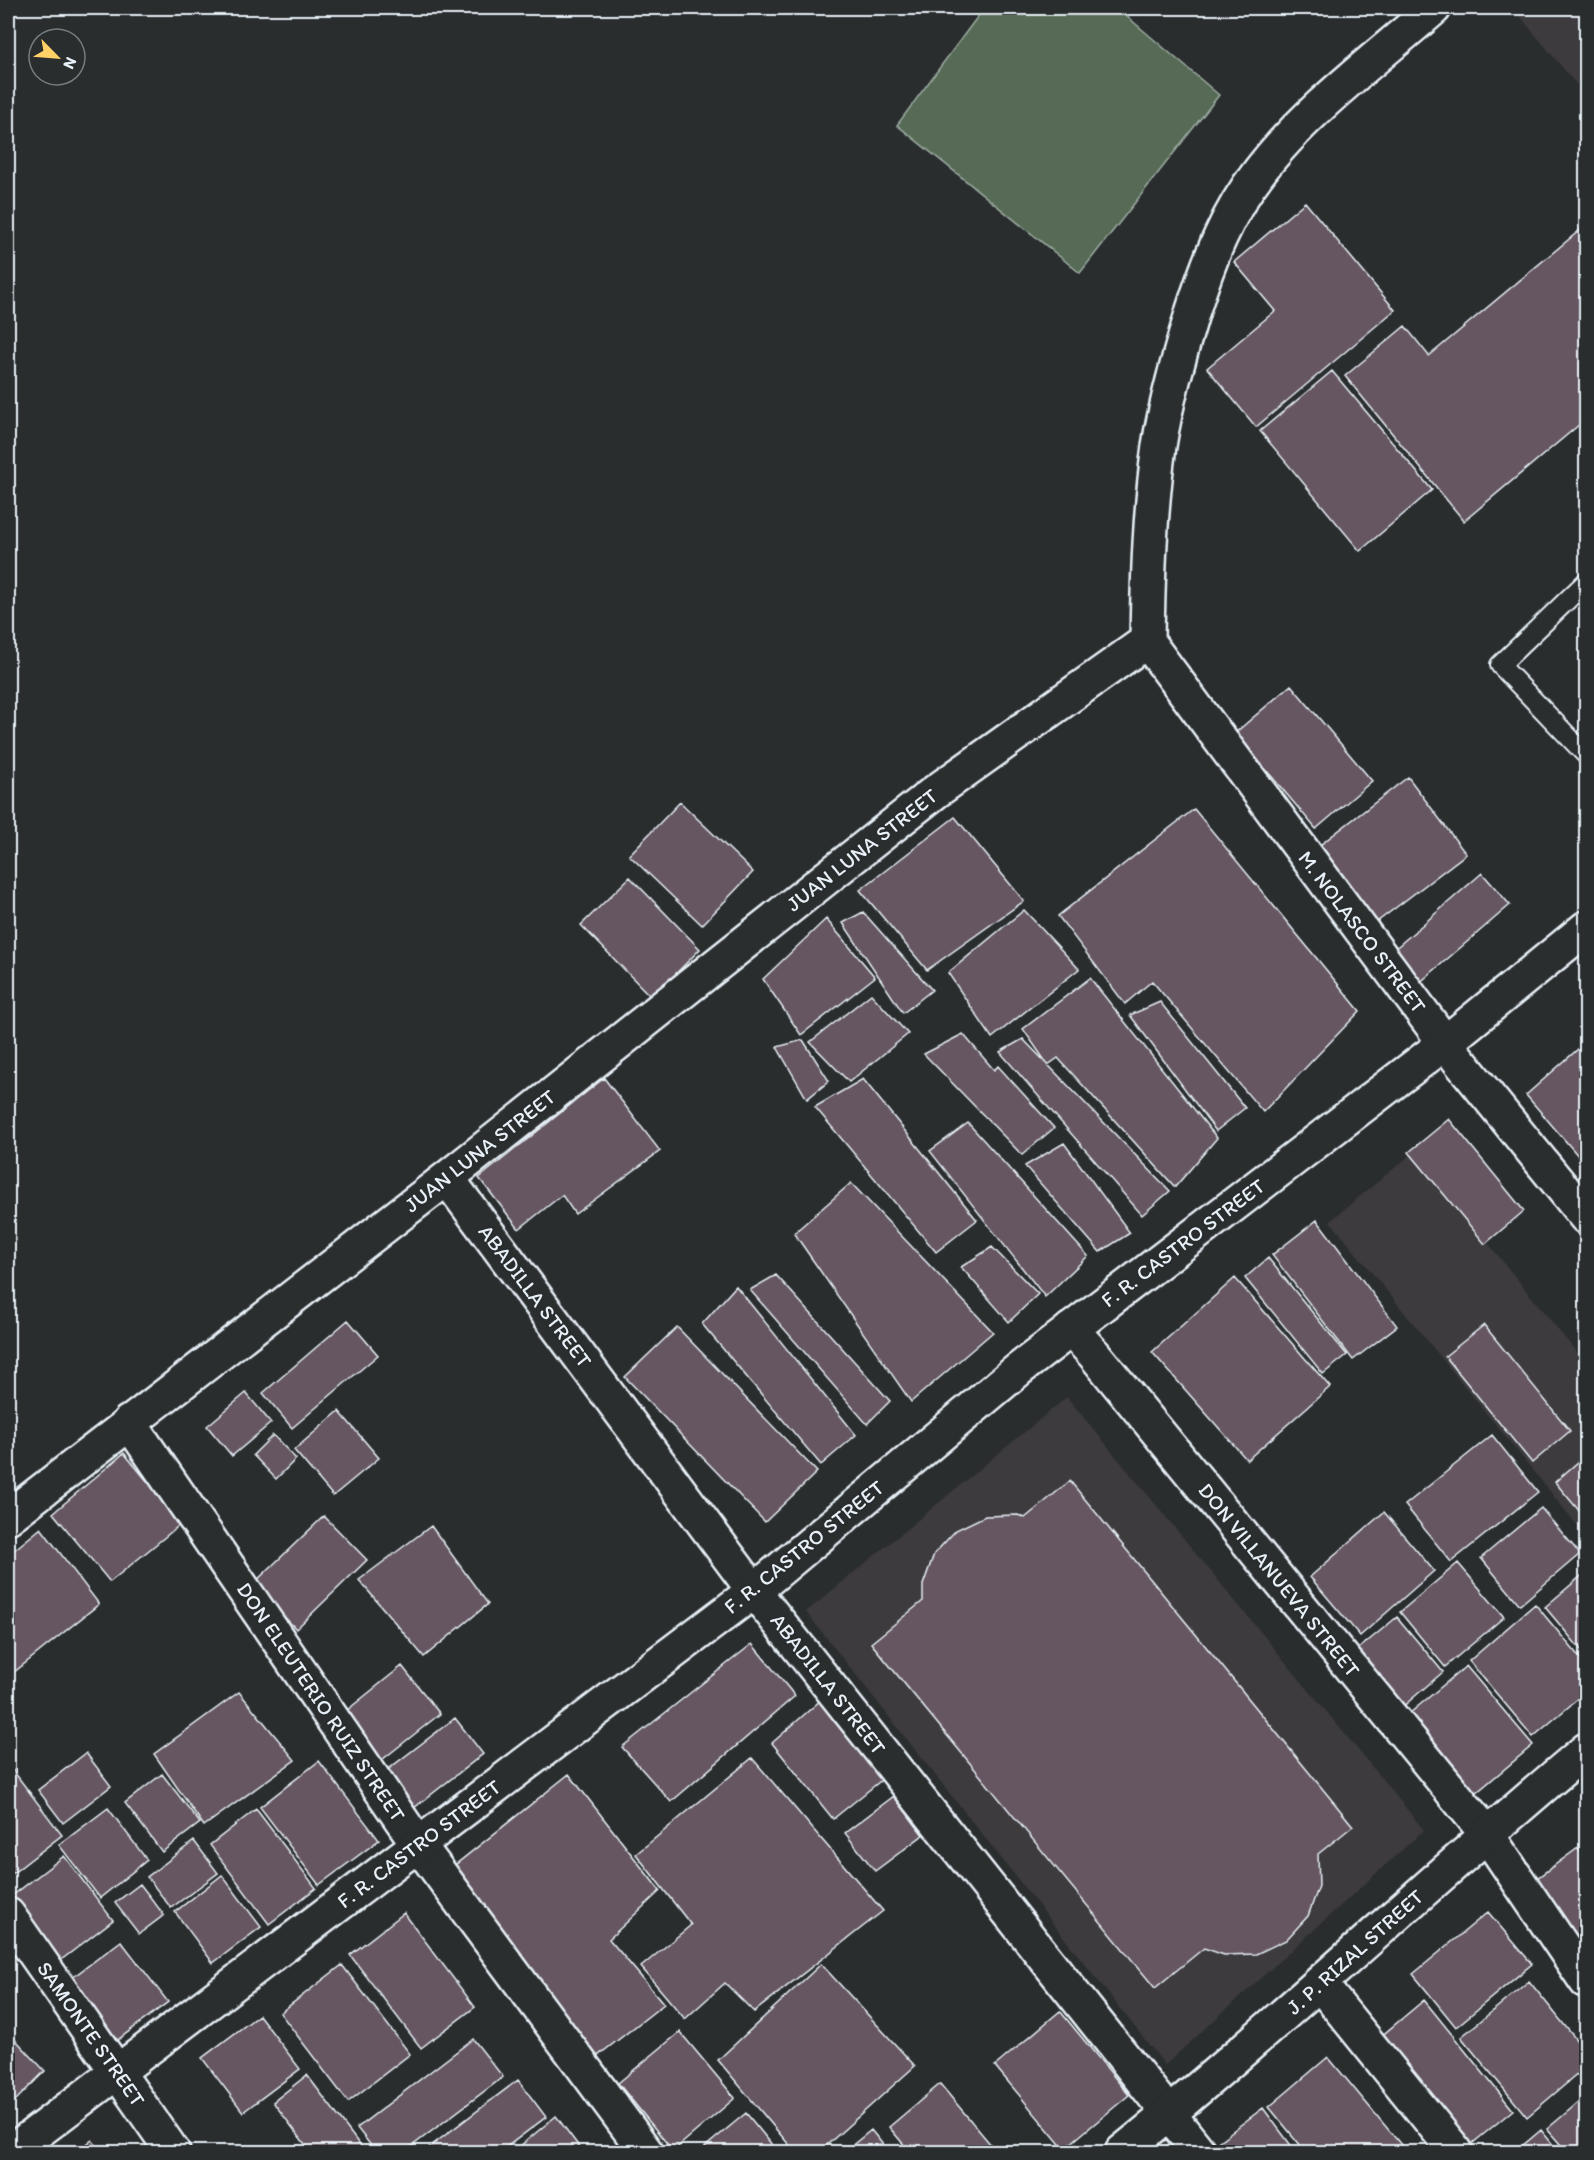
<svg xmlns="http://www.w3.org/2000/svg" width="1594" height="2160" font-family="Itim,sans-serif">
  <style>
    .built { fill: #3c3a3e }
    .green { fill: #566a54; stroke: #9faea6; stroke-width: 1.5 }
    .building { fill: #665762; stroke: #e8f1f8; stroke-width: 1.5 }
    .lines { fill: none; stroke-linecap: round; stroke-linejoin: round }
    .service-casing { stroke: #e8f1f8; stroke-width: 22 }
    .minor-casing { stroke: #e8f1f8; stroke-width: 38 }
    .secondary-casing { stroke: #e8f1f8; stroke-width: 38 }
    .service { stroke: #2a2d2e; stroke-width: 18 }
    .minor { stroke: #2a2d2e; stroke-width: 33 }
    .secondary { stroke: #2a2d2e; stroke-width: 33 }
    .labels { text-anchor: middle; stroke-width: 4.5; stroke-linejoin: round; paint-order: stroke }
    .street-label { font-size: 21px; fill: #e8f1f8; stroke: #2a2d2e }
  </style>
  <rect width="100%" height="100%" fill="#2a2d2e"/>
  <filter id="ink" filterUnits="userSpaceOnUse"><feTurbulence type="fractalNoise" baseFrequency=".0167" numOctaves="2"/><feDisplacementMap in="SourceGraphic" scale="12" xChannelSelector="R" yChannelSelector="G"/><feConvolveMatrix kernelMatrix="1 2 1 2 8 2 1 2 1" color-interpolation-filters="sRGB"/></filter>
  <g filter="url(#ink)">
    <path class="built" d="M 1519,8 L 1586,8 L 1586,96 L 1515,10 Z
      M 1414,1152 L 1586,1364 L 1586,1536 L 1330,1221 Z
      M 1067,1397 L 1424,1830 L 1165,2065 L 806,1612 Z"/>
    <path class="green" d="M 984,8 L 1117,8 L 1219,95 L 1080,273 L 897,125 Z"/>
    <path class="building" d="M 1305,202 L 1395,310 L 1256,427 L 1207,368 L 1275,311 L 1234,262 Z
      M 1586,225 L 1586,419 L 1464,521 L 1345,376 L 1405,326 L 1429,356 Z
      M 1332,371 L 1432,490 L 1360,551 L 1260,431 Z
      M 1291,685 L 1372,781 L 1316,829 L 1235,733 Z
      M 1408,777 L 1466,854 L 1369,928 L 1311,852 Z
      M 680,802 L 753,872 L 702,925 L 629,855 Z
      M 1194,809 L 1360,1011 L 1263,1112 L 1152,981 L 1125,1004 L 1058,916 Z
      M 955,817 L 1024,901 L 927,970 L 860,890 Z
      M 1482,873 L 1510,905 L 1417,985 L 1390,953 Z
      M 630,877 L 700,949 L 652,998 L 581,925 Z
      M 1024,910 L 1079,969 L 992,1038 L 948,973 Z
      M 863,912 L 932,990 L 903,1013 L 843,923 Z
      M 826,919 L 875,977 L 801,1035 L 763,979 Z
      M 1090,978 L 1217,1138 L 1175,1187 L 1058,1058 L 1048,1065 L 1023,1029 Z
      M 871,994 L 908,1034 L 849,1082 L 810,1042 Z
      M 1160,1002 L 1245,1108 L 1216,1131 L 1130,1015 Z
      M 963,1034 L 994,1070 L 998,1066 L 1054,1128 L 1022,1155 L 924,1054 Z
      M 1023,1039 L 1170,1191 L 1142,1215 L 1000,1052 Z
      M 803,1040 L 829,1081 L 807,1099 L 777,1047 Z
      M 1586,1042 L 1586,1165 L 1526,1095 Z
      M 604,1078 L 660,1151 L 575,1214 L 562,1195 L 519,1229 L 479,1178 Z
      M 863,1079 L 977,1220 L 936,1252 L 815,1107 Z
      M 1449,1119 L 1524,1211 L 1485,1244 L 1409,1152 Z
      M 968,1123 L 1088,1256 L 1045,1297 L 930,1151 Z
      M 1064,1143 L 1130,1233 L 1100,1252 L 1025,1166 Z
      M 851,1183 L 993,1332 L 911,1402 L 794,1233 Z
      M 1317,1220 L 1397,1326 L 1353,1360 L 1272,1255 Z
      M 992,1247 L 1038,1294 L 1009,1322 L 961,1267 Z
      M 1268,1258 L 1347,1355 L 1323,1374 L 1245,1278 Z
      M 776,1275 L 890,1401 L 867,1424 L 750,1290 Z
      M 1235,1278 L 1330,1387 L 1247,1460 L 1152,1352 Z
      M 736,1286 L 856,1435 L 821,1465 L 702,1324 Z
      M 348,1320 L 378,1355 L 292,1428 L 263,1393 Z
      M 1484,1325 L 1570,1431 L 1532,1463 L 1445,1356 Z
      M 677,1327 L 817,1472 L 765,1522 L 625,1377 Z
      M 246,1393 L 271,1423 L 232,1456 L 207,1426 Z
      M 339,1411 L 379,1458 L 333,1496 L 294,1450 Z
      M 273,1435 L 296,1459 L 276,1479 L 253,1455 Z
      M 1492,1435 L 1538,1492 L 1451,1562 L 1405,1505 Z
      M 124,1453 L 182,1523 L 110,1582 L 53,1513 Z
      M 1586,1455 L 1586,1519 L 1555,1482 Z
      M 1070,1481 L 1353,1826 L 1318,1854 L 1319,1886 L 1308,1916 L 1286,1940 L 1256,1954 L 1224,1955 L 1204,1948 L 1155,1988 L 871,1643 L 923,1601 L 923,1585 L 934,1554 L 956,1530 L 985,1516 L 1018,1515 L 1025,1518 Z
      M 1541,1508 L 1580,1554 L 1520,1605 L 1481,1558 Z
      M 1384,1512 L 1434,1571 L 1360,1636 L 1310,1577 Z
      M 324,1516 L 367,1560 L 296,1629 L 253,1584 Z
      M 431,1526 L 488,1604 L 424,1657 L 359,1580 Z
      M 41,1528 L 99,1604 L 8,1677 L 8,1555 Z
      M 1458,1563 L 1504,1617 L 1445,1667 L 1400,1612 Z
      M 1586,1572 L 1586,1656 L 1545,1607 Z
      M 1535,1604 L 1586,1665 L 1586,1692 L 1533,1737 L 1469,1661 Z
      M 1397,1617 L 1443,1672 L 1392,1716 L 1345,1660 Z
      M 752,1644 L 795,1696 L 671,1802 L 622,1747 Z
      M 402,1666 L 440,1714 L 378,1763 L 341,1715 Z
      M 1466,1666 L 1533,1745 L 1463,1804 L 1397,1724 Z
      M 239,1692 L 295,1760 L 204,1826 L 154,1754 Z
      M 822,1699 L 884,1778 L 833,1819 L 772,1743 Z
      M 455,1718 L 483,1754 L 414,1808 L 386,1771 Z
      M 86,1753 L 111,1786 L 63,1823 L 38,1790 Z
      M 752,1758 L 883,1911 L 754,2012 L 725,1983 L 685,2019 L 641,1967 L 691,1925 L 636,1854 Z
      M 319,1761 L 379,1840 L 319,1885 L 260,1807 Z
      M 8,1764 L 62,1835 L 8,1877 Z
      M 162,1774 L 200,1823 L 162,1852 L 125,1803 Z
      M 569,1774 L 660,1891 L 609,1939 L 664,2004 L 586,2065 L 445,1873 Z
      M 894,1796 L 923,1835 L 875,1871 L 845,1833 Z
      M 108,1808 L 147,1860 L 100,1898 L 59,1845 Z
      M 256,1809 L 316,1888 L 269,1924 L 210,1845 Z
      M 194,1841 L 218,1873 L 171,1908 L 147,1877 Z
      M 1578,1848 L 1586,1860 L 1586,1962 L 1529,1884 Z
      M 64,1856 L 113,1920 L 52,1967 L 8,1899 Z
      M 222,1875 L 261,1927 L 213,1963 L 175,1912 Z
      M 140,1884 L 164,1915 L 139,1934 L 115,1903 Z
      M 1488,1912 L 1532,1964 L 1456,2027 L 1413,1974 Z
      M 404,1913 L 475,2007 L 421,2048 L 350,1955 Z
      M 121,1941 L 168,2002 L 107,2048 L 60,1987 Z
      M 821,1964 L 915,2066 L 819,2152 L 795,2152 L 718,2060 Z
      M 342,1965 L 410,2054 L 348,2102 L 280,2013 Z
      M 1529,1981 L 1586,2052 L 1586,2067 L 1527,2117 L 1461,2037 Z
      M 1424,2000 L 1513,2110 L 1462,2152 L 1373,2043 Z
      M 1060,2011 L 1129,2095 L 1064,2149 L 995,2066 Z
      M 259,2015 L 300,2069 L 243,2112 L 202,2058 Z
      M 680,2032 L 735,2098 L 673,2151 L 618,2083 Z
      M 13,2037 L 45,2071 L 12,2104 L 8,2099 L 8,2042 Z
      M 473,2039 L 503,2077 L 404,2152 L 376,2152 L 357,2128 Z
      M 1328,2057 L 1407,2152 L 1306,2152 L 1269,2107 Z
      M 307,2075 L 365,2152 L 311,2152 L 273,2102 Z
      M 518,2080 L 546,2117 L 500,2152 L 423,2152 Z
      M 940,2084 L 997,2152 L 910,2152 L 889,2127 Z
      M 1586,2096 L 1586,2152 L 1567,2152 L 1547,2129 Z
      M 1263,2108 L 1296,2152 L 1207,2152 L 1206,2151 Z
      M 746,2113 L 778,2152 L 699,2152 Z
      M 556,2116 L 583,2152 L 513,2152 Z
      M 871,2130 L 889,2152 L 844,2152 Z
      M 1541,2130 L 1559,2152 L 1515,2152 Z
      M 92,2140 L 102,2152 L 76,2152 Z"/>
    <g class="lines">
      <g class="service-casing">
        <path id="service" d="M 1586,582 L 1500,665 L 1586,755"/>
      </g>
      <g class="minor-casing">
        <path id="minor" d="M 1147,641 C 1148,576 1150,511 1159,446 C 1166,401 1180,354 1193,310 C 1209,260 1227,213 1259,172 C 1305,111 1377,58 1434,8
          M 1147,641 L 1445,1043 L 1586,1217
          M 447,1178 L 754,1591 L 1199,2152
          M 1071,1329 L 1094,1354 L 1486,1833 L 1586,1981
          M 129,1422 L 418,1844 L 646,2152
          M 8,1517 L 447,1178 L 935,792 L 1147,641
          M 8,1915 L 173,2152
          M 1320,1984 L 1456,2152"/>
      </g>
      <g class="secondary-casing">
        <path id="secondary" d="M 11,2152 L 754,1591 L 1018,1370 L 1445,1043 L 1586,928
          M 1122,2152 C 1281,2023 1429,1881 1586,1750"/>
      </g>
      <use href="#service" class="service"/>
      <use href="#minor" class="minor"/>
      <use href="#secondary" class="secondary"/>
    </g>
  </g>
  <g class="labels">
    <g class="street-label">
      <text transform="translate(862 850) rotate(-38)" y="7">JUAN LUNA STREET</text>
      <text transform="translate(1362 932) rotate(53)" y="7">M. NOLASCO STREET</text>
      <text transform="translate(480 1151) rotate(-38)" y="7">JUAN LUNA STREET</text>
      <text transform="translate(1183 1243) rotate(-37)" y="7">F. R. CASTRO STREET</text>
      <text transform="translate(535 1296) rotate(53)" y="7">ABADILLA STREET</text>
      <text transform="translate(804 1547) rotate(-39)" y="7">F. R. CASTRO STREET</text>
      <text transform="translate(1279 1580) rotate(51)" y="7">DON VILLANUEVA STREET</text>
      <text transform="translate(828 1684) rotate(52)" y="7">ABADILLA STREET</text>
      <text transform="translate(321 1702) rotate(56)" y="7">DON ELEUTERIO RUIZ STREET</text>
      <text transform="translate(419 1844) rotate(-37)" y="7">F. R. CASTRO STREET</text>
      <text transform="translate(1355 1952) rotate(-42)" y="7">J. P. RIZAL STREET</text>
      <text transform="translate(91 2034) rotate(55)" y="7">SAMONTE STREET</text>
    </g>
  </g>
  <rect width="1594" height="2160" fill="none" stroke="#2a2d2e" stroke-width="30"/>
  <rect x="15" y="15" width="1564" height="2130" fill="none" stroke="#e8f1f8" stroke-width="2" filter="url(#ink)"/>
  <g transform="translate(57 57) rotate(115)"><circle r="28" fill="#2a2d2e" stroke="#767b7f" stroke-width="1.5"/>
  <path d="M0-4.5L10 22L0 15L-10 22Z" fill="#ffd166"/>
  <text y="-9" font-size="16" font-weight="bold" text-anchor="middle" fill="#e8f1f8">N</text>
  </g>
</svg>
